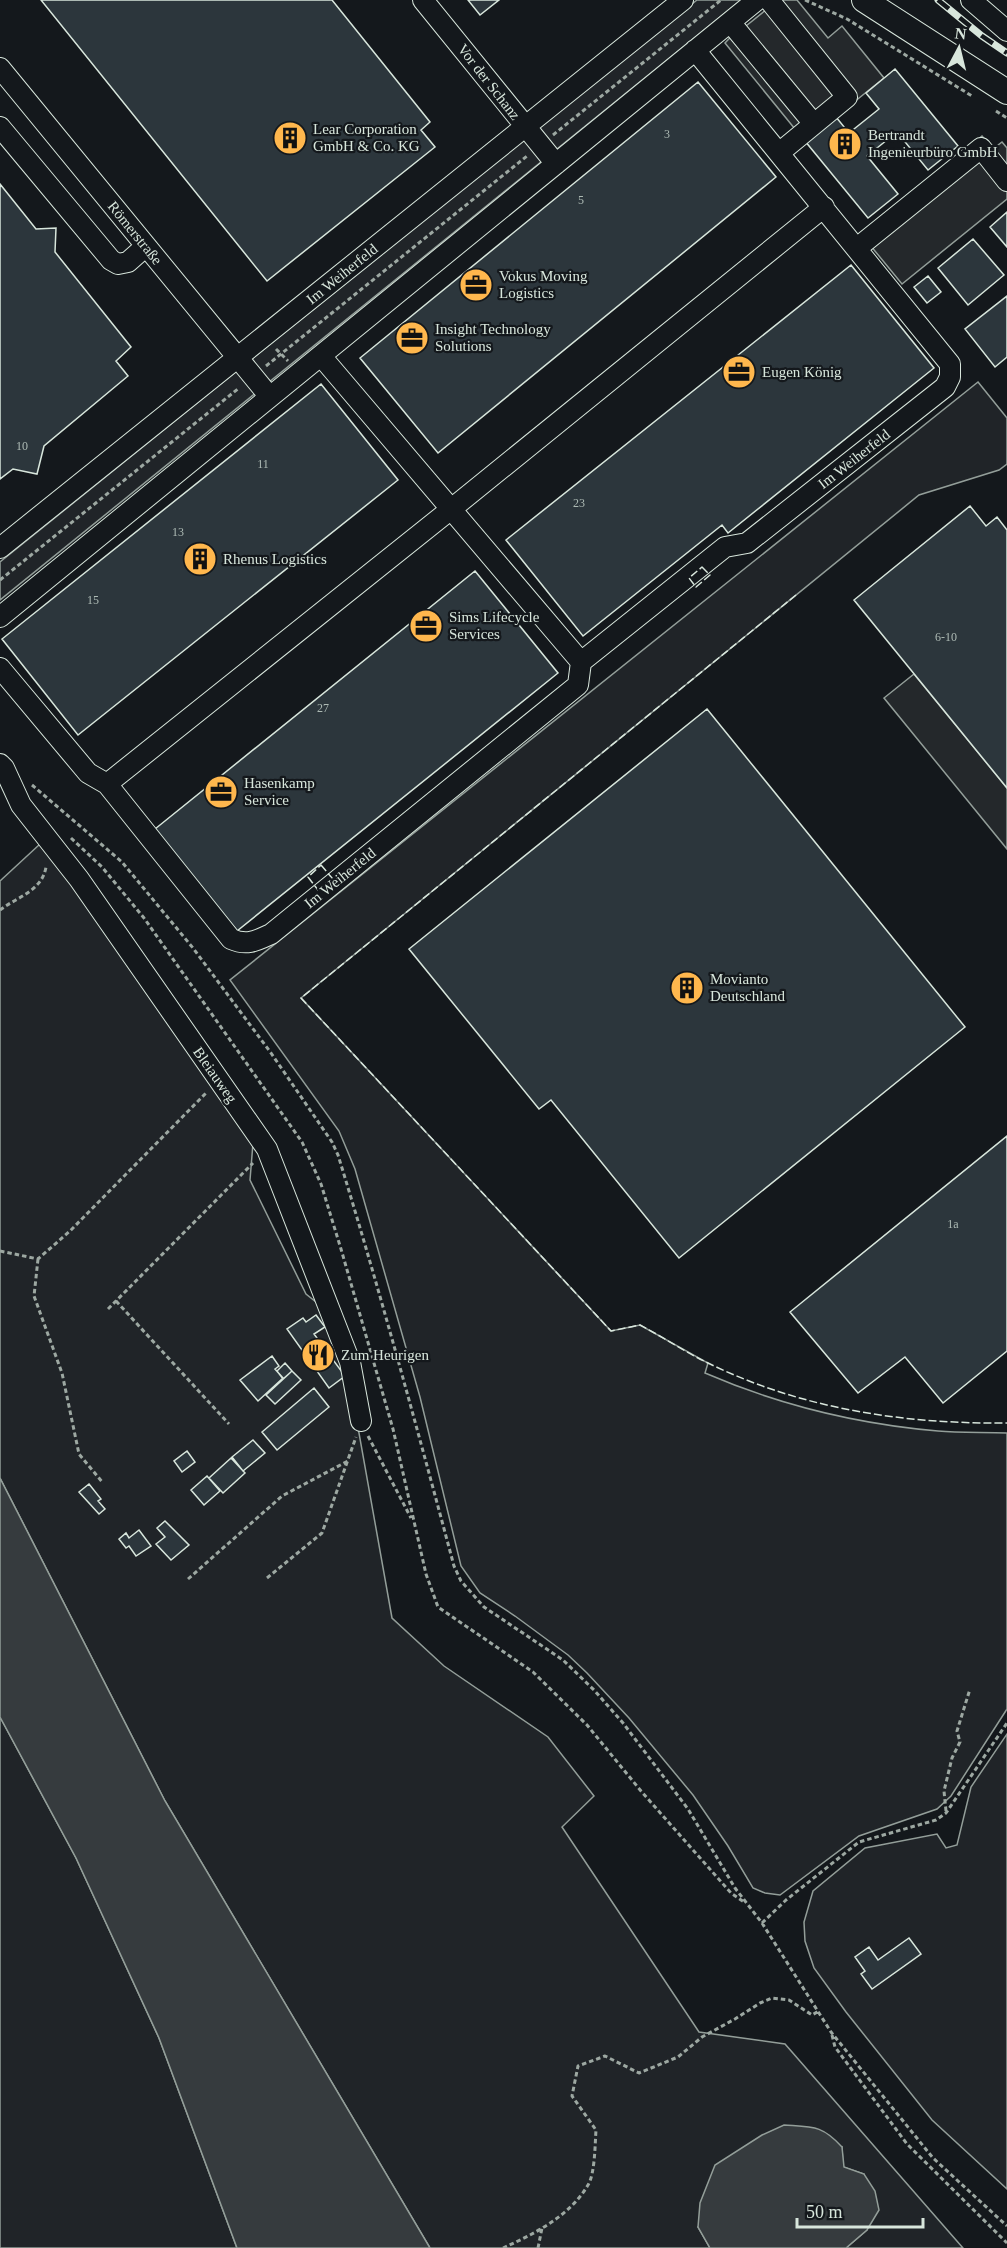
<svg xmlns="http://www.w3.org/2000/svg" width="1007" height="2248" font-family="Georgia,serif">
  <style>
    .green { fill: #202428; stroke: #939e99; stroke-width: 1.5 }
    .parking { fill: #24282b; stroke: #939e99; stroke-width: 1.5 }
    .water { fill: #363b3e; stroke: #939e99; stroke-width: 1.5 }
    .building { fill: #2c363c; stroke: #d8e6dc; stroke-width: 1.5 }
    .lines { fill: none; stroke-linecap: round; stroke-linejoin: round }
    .minor-casing { stroke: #d8e6dc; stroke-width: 22 }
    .major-casing { stroke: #d8e6dc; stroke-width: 26 }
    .path { stroke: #9da8a2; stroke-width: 3; stroke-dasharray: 4.5 3; stroke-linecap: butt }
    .minor { stroke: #14181c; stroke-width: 20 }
    .major { stroke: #14181c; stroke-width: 24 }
    .rail-casing { stroke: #d8e6dc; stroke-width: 7 }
    .rail { stroke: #14181c; stroke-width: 4.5; stroke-dasharray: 14; stroke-linecap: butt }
    .fence { stroke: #d8e6dc; stroke-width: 1.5; stroke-dasharray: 8 3; stroke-linecap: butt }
    .labels { text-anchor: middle; stroke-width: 4.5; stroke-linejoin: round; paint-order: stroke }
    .number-label { font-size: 12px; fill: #adbab4 }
    .street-label { font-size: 15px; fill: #d8e6dc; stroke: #14181c }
    .poi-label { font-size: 15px; fill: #d8e6dc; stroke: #14181c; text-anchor: start }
  </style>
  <rect width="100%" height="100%" fill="#14181c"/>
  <path class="green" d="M 697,0 L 741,0 L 0,600 L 0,562 Z
    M 978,382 L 1007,418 L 1007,464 L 999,470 L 919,495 L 301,998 L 611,1331 L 640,1325 L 708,1363 L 705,1373 C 779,1405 857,1424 938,1431 C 960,1433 984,1432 1007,1433 L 1007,1709 L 951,1796 L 937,1809 L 859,1836 L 780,1895 L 765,1893 L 753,1888 L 728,1846 L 693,1795 L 629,1718 L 587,1673 L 568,1655 L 515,1616 L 480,1593 L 461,1566 L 420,1397 L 355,1169 L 339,1131 L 230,980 Z
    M 40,844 C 59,868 80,891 98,916 C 152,990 198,1070 253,1143 L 250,1180 L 306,1294 L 321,1306 L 349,1377 L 392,1618 L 444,1666 L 548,1737 L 594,1796 L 562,1827 L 699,2032 L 785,2044 L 963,2248 L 846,2248 L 867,2230 L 864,2174 L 843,2167 L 842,2147 L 698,2227 L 710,2248 L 430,2248 L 165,1801 L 0,1478 L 0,881 Z
    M 0,1717 L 76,1858 L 159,2038 L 237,2248 L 0,2248 Z
    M 1007,1734 L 1007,2189 L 932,2120 L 846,2012 L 814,1968 L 805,1941 L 804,1922 L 813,1891 L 865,1848 L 937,1834 L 946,1848 L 957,1845 L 971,1787 Z"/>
  <path class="parking" d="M 773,0 L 797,0 L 828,38 L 842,26 L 884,78 L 793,151 L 795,129 L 725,43 L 744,23 L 746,26 L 767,9 Z
    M 982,136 L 993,149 L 1002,142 L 1007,148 L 1007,199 L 902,284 L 861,234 Z
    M 914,674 L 1007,788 L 1007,849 L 884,698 Z"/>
  <path class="water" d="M 0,1478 L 165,1801 L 430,2248 L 237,2248 L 159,2038 L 76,1858 L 0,1717 Z
    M 784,2125 C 813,2127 822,2125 842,2147 L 844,2167 L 864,2174 L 875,2191 L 879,2210 L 867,2230 L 846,2248 L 710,2248 L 698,2227 L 700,2203 L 715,2165 L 762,2135 Z"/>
  <path class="building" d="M 41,0 L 332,0 L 430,122 L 421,130 L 435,147 L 267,281 Z
    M 468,0 L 499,0 L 480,15 Z
    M 895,69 L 958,146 L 928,170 L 897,132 L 867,156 L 898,194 L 868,218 L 805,141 L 836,117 L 849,133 L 879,109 L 866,93 Z
    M 698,82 L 776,177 L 438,453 L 360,358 Z
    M 0,184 L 36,229 L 56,228 L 55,252 L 131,347 L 116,361 L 128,376 L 44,446 L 37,474 L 13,469 L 0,479 Z
    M 1007,212 L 1007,247 L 990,227 Z
    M 973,239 L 1004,275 L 968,305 L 938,268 Z
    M 851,265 L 934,368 L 728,533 L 722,525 L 583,636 L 506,540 Z
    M 928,276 L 941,292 L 927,303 L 914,287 Z
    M 1007,296 L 1007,357 L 995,367 L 965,329 Z
    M 321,384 L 398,480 L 78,735 L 2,639 Z
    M 970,506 L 986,526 L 997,517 L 1007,530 L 1007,788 L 854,600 Z
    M 475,571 L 558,673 L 237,931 L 155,829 Z
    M 707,709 L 965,1027 L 679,1258 L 551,1100 L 539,1109 L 409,949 Z
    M 1007,1136 L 1007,1351 L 943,1403 L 905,1357 L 858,1393 L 790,1312 Z
    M 316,1315 L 325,1327 L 314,1334 L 345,1376 L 329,1388 L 287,1329 L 303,1318 L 306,1322 Z
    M 272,1356 L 279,1366 L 275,1369 L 283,1378 L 258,1401 L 240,1380 Z
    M 285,1363 L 292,1371 L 283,1379 L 277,1371 Z
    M 292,1371 L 301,1380 L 275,1404 L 266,1395 Z
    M 314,1388 L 329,1407 L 277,1450 L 262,1432 Z
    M 253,1440 L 265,1453 L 243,1471 L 232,1457 Z
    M 187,1451 L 195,1462 L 182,1472 L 174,1461 Z
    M 231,1458 L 245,1473 L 223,1493 L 209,1478 Z
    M 207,1476 L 220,1491 L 204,1505 L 191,1490 Z
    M 89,1484 L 101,1499 L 98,1501 L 105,1509 L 99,1514 L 79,1492 Z
    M 165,1521 L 189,1545 L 171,1560 L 156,1544 L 165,1537 L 157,1528 Z
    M 139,1530 L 151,1546 L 136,1556 L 129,1546 L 126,1548 L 119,1539 L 126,1533 L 129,1538 Z
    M 909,1938 L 921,1954 L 872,1989 L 861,1974 L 865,1971 L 855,1957 L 869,1947 L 878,1960 Z"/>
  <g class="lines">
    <g class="minor-casing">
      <path id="minor" d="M 423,0 L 556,164
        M 769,0 L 847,97 L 779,153
        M 971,0 L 1007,31
        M 730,22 L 814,124
        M 0,68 L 270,397
        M 0,127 L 111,260 L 118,264 L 128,262 L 146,246
        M 857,248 L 981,148 L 1007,181
        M 321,356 L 581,662 L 725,547 L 747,543 L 945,387 L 950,377 L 950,364 L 695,50
        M 0,548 L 683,0
        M 0,617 L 757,0
        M 0,668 L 88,773 L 107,784 L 231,939 C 247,946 256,941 271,934 L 578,685 L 581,662
        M 0,764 L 4,768 L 21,805 L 79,879 L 267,1149 L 350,1362 L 361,1421
        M 107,784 L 450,510 L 824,207"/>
    </g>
    <g class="major-casing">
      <path id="major" d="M 864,0 L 1007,92"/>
    </g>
    <path class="path" d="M 805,0 L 847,19 L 972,96
      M 996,111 L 1007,118
      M 553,135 L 721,0
      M 276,349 L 288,361
      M 266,366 L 527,156
      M 0,580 L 239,388
      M 32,785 L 122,862 L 193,948 L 271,1053 L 332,1142 L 338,1155 C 380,1291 417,1428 454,1566 L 461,1581 L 484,1607 L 563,1660 L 594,1690 L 623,1723 L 688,1809 L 735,1888 L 762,1923 L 831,2032 L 933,2158 L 1007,2226
      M 71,838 L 102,867 L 144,918 L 302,1142 L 321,1184 L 341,1249 L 393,1429 L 426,1574 L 438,1607 L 533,1672 L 587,1725 L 641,1791 L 731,1893 L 744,1902
      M 0,910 C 17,897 42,891 46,867
      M 0,1251 L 38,1259 L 70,1231 L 207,1092
      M 38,1259 L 34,1296 L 62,1373 L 79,1454 L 103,1483
      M 116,1301 L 229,1424
      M 108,1309 L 253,1163
      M 368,1436 L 411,1518
      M 267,1578 L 322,1533 L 356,1437
      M 188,1579 L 282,1496 L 348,1461
      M 946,1811 L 944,1791 L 952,1758 L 960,1742 L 957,1731 L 970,1689
      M 762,1923 L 786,1900 L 859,1842 L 936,1820 L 946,1813 L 1007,1723
      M 832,2035 L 835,2047 L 907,2144 L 1007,2243
      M 503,2248 C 534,2234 570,2216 588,2185 C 595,2174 595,2144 596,2130 L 572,2096 L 578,2066 L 605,2056 L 639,2073 L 678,2057 L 702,2037 L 735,2019 L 760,2003 L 772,1998 L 789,2000 L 812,2015 L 819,2011
      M 538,2248 L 542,2228"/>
    <use href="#minor" class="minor"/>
    <use href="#major" class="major"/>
    <g class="rail-casing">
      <path id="rail" d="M 938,0 L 982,36 L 1007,53"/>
    </g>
    <use href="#rail" class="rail"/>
    <path class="fence" d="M 702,567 L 710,575 L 696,587 L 689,578 Z
      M 796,595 L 301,998 L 611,1331 L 640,1325 C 663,1337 685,1352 708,1363 C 802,1409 903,1424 1007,1423
      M 321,865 L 332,878 L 318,890 L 308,877 Z"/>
  </g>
  <defs>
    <g id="building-disc" transform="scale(1.725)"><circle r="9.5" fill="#ffb74d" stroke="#14181c"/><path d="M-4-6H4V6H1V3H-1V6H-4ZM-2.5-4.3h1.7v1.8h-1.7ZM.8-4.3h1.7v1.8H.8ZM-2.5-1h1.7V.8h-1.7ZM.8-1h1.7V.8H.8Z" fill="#111"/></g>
    <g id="office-disc" transform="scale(1.725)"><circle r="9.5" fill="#ffb74d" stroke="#14181c"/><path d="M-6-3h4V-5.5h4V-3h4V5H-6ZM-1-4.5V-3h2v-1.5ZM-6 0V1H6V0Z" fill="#111"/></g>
    <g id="restaurant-disc" transform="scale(1.725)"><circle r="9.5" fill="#ffb74d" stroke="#14181c"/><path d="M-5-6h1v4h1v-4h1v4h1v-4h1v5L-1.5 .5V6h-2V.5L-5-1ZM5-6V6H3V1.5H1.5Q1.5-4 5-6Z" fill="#111"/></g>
  </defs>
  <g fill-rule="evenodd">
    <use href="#building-disc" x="290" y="138"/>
    <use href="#building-disc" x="845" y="144"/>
    <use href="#office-disc" x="476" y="285"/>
    <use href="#office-disc" x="412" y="338"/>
    <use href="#office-disc" x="739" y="372"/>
    <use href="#building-disc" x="200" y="559"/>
    <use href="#office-disc" x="426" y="626"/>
    <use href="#office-disc" x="221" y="792"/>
    <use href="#building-disc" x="687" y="988"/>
    <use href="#restaurant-disc" x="318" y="1355"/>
  </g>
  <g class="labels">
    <g class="number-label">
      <text x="667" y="138">3</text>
      <text x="581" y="204">5</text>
      <text x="22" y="450">10</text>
      <text x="263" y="468">11</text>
      <text x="579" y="507">23</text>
      <text x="178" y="536">13</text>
      <text x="93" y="604">15</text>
      <text x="946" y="641">6-10</text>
      <text x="323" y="712">27</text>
      <text x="953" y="1228">1a</text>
    </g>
    <g class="street-label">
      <text transform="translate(489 82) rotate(52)" y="5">Vor der Schanz</text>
      <text transform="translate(135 233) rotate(51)" y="5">Römerstraße</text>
      <text transform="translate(342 274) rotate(-39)" y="5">Im Weiherfeld</text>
      <text transform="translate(854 459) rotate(-38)" y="5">Im Weiherfeld</text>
      <text transform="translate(340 878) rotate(-39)" y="5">Im Weiherfeld</text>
      <text transform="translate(215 1075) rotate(55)" y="5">Bleiauweg</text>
    </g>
    <g class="poi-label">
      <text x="313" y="134">Lear Corporation<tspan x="313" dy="17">GmbH &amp; Co. KG</tspan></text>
      <text x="868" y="140">Bertrandt<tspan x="868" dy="17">Ingenieurbüro GmbH</tspan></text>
      <text x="499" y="281">Vokus Moving<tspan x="499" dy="17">Logistics</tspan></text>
      <text x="435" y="334">Insight Technology<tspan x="435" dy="17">Solutions</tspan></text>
      <text x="762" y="377">Eugen König</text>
      <text x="223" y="564">Rhenus Logistics</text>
      <text x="449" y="622">Sims Lifecycle<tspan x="449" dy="17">Services</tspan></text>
      <text x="244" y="788">Hasenkamp<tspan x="244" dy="17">Service</tspan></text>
      <text x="710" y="984">Movianto<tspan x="710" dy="17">Deutschland</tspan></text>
      <text x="341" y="1360">Zum Heurigen</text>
    </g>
  </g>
  <g transform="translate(959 48) rotate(7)" stroke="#14181c" stroke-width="4.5" paint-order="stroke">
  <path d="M0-4.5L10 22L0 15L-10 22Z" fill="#d8e6dc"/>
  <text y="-9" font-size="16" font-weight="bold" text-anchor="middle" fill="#d8e6dc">N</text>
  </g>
  <path d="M797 2218v9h126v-9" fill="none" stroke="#d8e6dc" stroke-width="3"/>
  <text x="806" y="2218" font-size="18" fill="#d8e6dc" stroke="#14181c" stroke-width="4.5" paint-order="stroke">50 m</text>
</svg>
